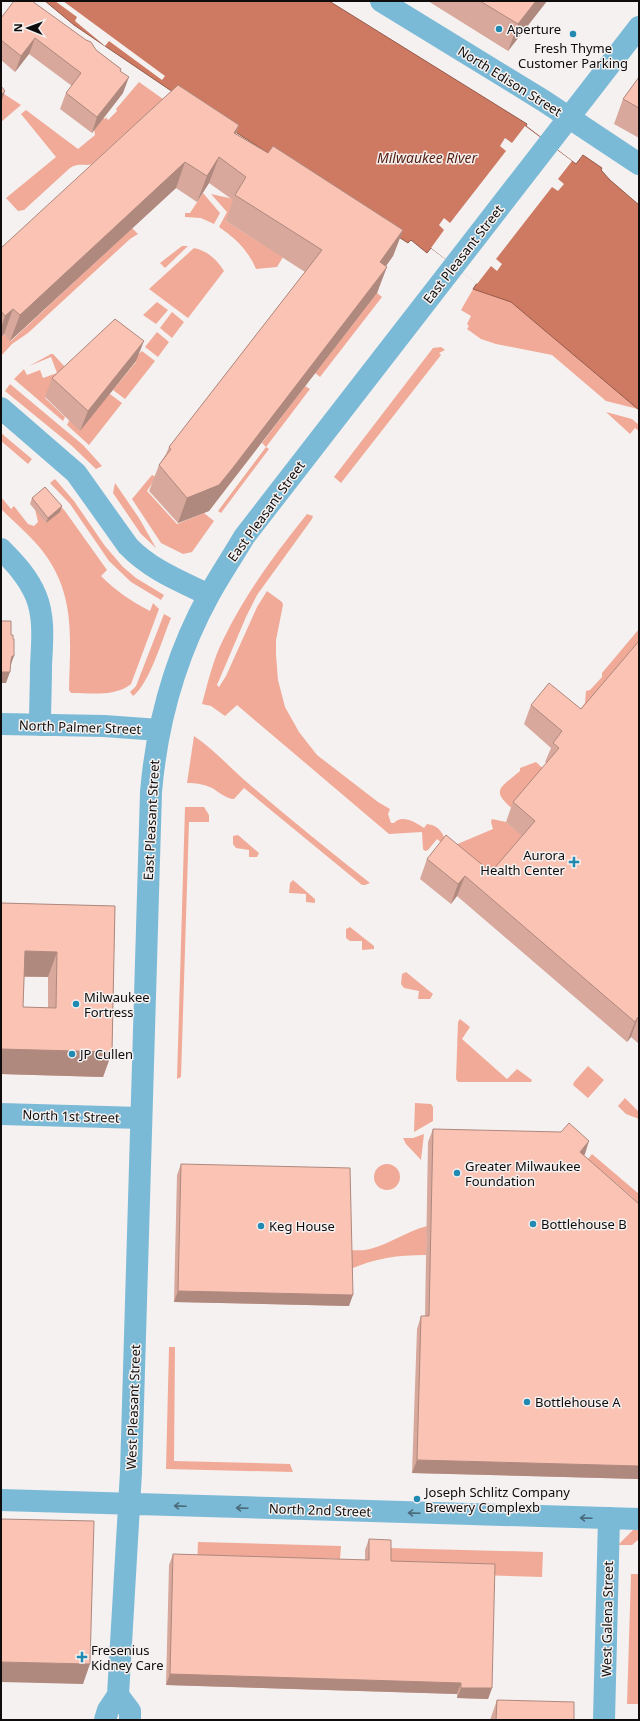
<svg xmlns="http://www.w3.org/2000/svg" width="640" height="1721" font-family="'Noto Sans',sans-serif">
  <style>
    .green { fill: #f1aa97 }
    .water { fill: #ce7a63; stroke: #945949 }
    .pier { fill: #f5f1f0 }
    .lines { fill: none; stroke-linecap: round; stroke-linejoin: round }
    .minor { stroke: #7bbad7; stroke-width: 22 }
    .wall { fill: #d7a89b; fill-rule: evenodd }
    .shaded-wall { fill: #af887e }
    .building { fill: #fac3b4; stroke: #af887e; fill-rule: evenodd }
    .oneway { stroke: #4a6c7c }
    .poi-dot { fill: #218ab2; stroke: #f5f1f0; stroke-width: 1.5 }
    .labels { text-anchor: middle; stroke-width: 3; stroke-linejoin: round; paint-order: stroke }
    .poi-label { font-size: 13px; fill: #0e0c0c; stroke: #f5f1f0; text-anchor: start }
    .street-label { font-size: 13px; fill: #0e0c0c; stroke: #f5f1f0 }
    .water-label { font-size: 14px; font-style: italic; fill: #531d0f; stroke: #f5f1f0 }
  </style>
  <rect width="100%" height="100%" fill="#f5f1f0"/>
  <path class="green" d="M 139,82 L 163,99 L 92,164 C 86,167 80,162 70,168 L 24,210 L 18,211 L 6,198 L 56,157 L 21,114 L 26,110 L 78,149 L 95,135 L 94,129 L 103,118 L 105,119 L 106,117 L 108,120 L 117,111 L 116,109 Z
    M 1,92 L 21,105 L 1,122 Z
    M 203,193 L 220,213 L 214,224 L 201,218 L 185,217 L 185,213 L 190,213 Z
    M 211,194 L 238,200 L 226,221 L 283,257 L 277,267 L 256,269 C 248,250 235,238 219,227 L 227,212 Z
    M 132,228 L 138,234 L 130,239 L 28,333 L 12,344 L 1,356 L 1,337 L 4,334 L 11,341 Z
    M 182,246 L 188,246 L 165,268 L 160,263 Z
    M 194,248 C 208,251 217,260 224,271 L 188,318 L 149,289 Z
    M 473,289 L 511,302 L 638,409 L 606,401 L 552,355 L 496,344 L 481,339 L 467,329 L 469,326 L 467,324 L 471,316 L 461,310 Z
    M 377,293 L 382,297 L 320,377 L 315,373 Z
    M 157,302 L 168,310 L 156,324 L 143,315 Z
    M 172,312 L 184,322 L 172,338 L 160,328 Z
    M 157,332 L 169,342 L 158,357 L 145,347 Z
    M 441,347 L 445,350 L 439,353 L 441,355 L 341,483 L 334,477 L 433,348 Z
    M 142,351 L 155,361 L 125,399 L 113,390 L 136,362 L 133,359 Z
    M 51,354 L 53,354 L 66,368 L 45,398 L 65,417 L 63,421 L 14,379 L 24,369 L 27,375 L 40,370 L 43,378 L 57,373 L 51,357 L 29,366 Z
    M 10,384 L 83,445 L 102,466 L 96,469 L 71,445 L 5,391 Z
    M 305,386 L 310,389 L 266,447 L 262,443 Z
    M 110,394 L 122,403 L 89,445 L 67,425 L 69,421 Z
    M 606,412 L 632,419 L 639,425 L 639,431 L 635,428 L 630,434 Z
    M 1,433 L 32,459 L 28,464 L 1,441 Z
    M 266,447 L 269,449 L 221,513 L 218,511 Z
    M 152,475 L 156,477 L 147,491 L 177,524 L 204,513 L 214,521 L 192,552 L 183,554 L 161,543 L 132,499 Z
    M 55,479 L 74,501 L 105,546 L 123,567 L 136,578 L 164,595 L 161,600 L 131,582 L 109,561 L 70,504 L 50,483 Z
    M 115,483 L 139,518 L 156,548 L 141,534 L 113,493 Z
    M 46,489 L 65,511 L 107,570 L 101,576 C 116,591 131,601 150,611 L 153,603 L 159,609 L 131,684 C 115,697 91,693 71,693 L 69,690 C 70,640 76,596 44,553 C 32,537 15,523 1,509 L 1,497 L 11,509 L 14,506 L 28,524 L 34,526 L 38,522 L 35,509 L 46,523 Z
    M 307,514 L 313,516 L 312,519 L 257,595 L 246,617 L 217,685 L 219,687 L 226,676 L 257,607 L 267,591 L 282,602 L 283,605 L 276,640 L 276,655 L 278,680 L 285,707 L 299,732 L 317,755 L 378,802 L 390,809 L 388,814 L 391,823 L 394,823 C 401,814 416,822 424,828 L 427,824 C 441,826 444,835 448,848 L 493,829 L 491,822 L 492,819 L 506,822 L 528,840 L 490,885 L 437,839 L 428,850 L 425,851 L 423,849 L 422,832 L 389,834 L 237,705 L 225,716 L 211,706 L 202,704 C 208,682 213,660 223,640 C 246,593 274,555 307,514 Z
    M 164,614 L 171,618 C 163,637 149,685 133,696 L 130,692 L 136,686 Z
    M 639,629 L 639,652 L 569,725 L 585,703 L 586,691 L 590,690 L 602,677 L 602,673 Z
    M 194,736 C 215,750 231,769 249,784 C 289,818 329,851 370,883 L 365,885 L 362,885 L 244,788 L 234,799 C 226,799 219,792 212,788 C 204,784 195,783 187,783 Z
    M 536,762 L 548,773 L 515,811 C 490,790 499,789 520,771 L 520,768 Z
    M 185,807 L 204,807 L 209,815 L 209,822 L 189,822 L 181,1077 L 177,1079 Z
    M 238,835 L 259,853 L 257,857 L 249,857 L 249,850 L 236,848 L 233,844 L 233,836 Z
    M 293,880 L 315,899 L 315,903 L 306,902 L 306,894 L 289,893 L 290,883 Z
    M 350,927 L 374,946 L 374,949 L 362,950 L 362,941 L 350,941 L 346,938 L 346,929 Z
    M 406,972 L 433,994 L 430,999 L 418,999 L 419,991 L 404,988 L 401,984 L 402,974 Z
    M 460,1019 L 470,1027 L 462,1039 L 507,1079 L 517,1069 L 532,1080 L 531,1082 L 458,1082 L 456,1079 L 458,1022 Z
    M 588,1066 L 604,1080 L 588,1098 L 573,1085 L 574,1082 Z
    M 625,1098 L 639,1112 L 639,1119 L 626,1114 L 618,1106 Z
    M 415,1103 L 431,1104 L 433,1107 L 433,1121 L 414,1132 Z
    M 424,1134 L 421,1160 L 406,1144 L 403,1138 L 413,1138 Z
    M 592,1154 L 639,1194 L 639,1221 L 625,1209 L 633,1198 L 588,1159 Z
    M374 1177a13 13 0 1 1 26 0a13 13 0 1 1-26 0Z
    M 427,1226 L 426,1255 C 397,1255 376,1258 348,1270 L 348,1250 C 355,1250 363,1251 370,1249 C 390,1244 407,1231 427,1226 Z
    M 169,1347 L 175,1347 L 174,1461 L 290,1464 L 293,1472 L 166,1469 Z
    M 635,1528 L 639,1529 L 639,1539 L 632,1545 L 618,1545 Z
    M 198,1542 L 341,1546 L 340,1559 L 324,1558 L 319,1570 L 197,1566 Z
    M 388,1548 L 543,1552 L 542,1577 L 387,1572 Z
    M 631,1574 L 639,1574 L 639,1704 L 627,1704 Z"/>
  <path class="water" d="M 45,1 L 329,1 L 527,124 L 526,126 L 576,164 L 583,155 L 602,168 L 601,170 L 610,180 L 639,205 L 639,410 L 511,302 L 473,289 L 477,283 L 431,248 L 427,253 L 411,240 L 408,243 L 167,88 L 74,25 Z"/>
  <path class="pier" d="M 55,1 L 63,1 L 165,76 L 162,80 L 109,41 L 105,46 L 75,21 L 77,17 Z
    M 525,126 L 572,161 L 558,179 L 564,184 L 558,191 L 552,187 L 496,259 L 502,264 L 497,271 L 491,266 L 477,284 L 431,248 L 444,230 L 439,225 L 444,218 L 450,223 L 506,151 L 500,146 L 505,138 L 512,143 Z"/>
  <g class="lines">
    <path class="minor" d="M 381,1 L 544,101 L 639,164
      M 1,408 L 76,473 L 128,546 C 151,570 180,581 209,595
      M 1,549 C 15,563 28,577 36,596 C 45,618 42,643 41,666 C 41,686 40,706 40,725
      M 1,724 L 104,726 L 159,730
      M 1,1114 L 141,1118
      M 1,1500 L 639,1519
      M 118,1695 L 130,1711 L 130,1720
      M 105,1720 L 108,1710 L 118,1695 L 131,1472 L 151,792 C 157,722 175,657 209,595 C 220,575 233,556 244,537 L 639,27
      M 604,1720 L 609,1518"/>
  </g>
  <path class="wall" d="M 428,1 L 547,1 L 508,51 Z
    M 1,18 L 96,50 L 121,69 L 120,71 L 123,93 L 92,133 L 60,109 L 66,93 L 72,86 L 29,54 L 15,72 L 1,60 Z
    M 639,77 L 639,138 L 614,124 L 623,99 Z
    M 239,125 L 236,134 L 268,153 L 403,230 L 393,256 L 386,266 L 377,293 L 222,494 L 209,511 L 178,523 L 149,491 L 159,465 L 166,454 L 169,447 L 305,272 L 226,221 L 233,200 L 209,183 L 197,202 L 176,188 L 10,341 L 4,334 L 1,337 L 1,248 Z
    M 136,361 L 80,431 L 45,397 L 52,378 Z
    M 32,498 L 62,506 L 60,512 L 46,523 L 30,504 Z
    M 639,641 L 639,1044 L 631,1037 L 627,1042 L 457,896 L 451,904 L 420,879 L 427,859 L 491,872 L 522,836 L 506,822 L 513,802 L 547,763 L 545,762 L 551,748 L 524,724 L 531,705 L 581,709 Z
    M 1,903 L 115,906 L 112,1052 L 103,1077 L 1,1074 ZM 24,977 L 48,977 L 48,1008 L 23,1007 Z
    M 433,1129 L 585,1154 L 584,1155 L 639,1204 L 639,1479 L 412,1473 L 417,1329 L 421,1316 L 425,1316 L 428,1142 Z
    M 181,1164 L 349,1306 L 174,1302 L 177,1175 Z
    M 369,1539 L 391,1561 L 492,1688 L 488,1699 L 457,1698 L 457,1694 L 166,1685 L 169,1565 L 173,1554 L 365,1560 L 365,1550 Z
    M 497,1700 L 574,1720 L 490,1720 Z"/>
  <path class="shaded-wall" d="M 536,1 L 547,1 L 508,51 L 518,24 Z
    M 35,38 L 29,54 L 15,72 L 21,56 Z
    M 129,77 L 123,93 L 92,133 L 97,117 Z
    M 5,91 L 1,103 L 1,95 Z
    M 239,125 L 230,150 L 234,133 Z
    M 219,157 L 209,183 L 197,202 L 207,176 Z
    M 185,162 L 176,188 L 10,341 L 20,315 Z
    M 403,230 L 393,256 L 371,287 L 387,267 L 377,293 L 222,494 L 209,511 L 178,523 L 187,498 L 380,262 Z
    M 13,309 L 4,334 L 1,337 L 1,328 L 5,316 Z
    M 144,341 L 136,361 L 80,431 L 88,411 Z
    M 62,506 L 60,512 L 46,523 L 48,518 Z
    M 12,656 L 14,656 L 10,667 L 8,667 Z
    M 1,672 L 10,672 L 6,683 L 1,683 Z
    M 465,876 L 457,896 L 451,904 L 458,884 Z
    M 25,951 L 57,952 L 48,977 L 15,976 Z
    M 638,1017 L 631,1037 L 627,1042 L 635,1022 Z
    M 1,1049 L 112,1052 L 103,1077 L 1,1074 Z
    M 589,1141 L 585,1154 L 575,1165 L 580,1152 Z
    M 178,1291 L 353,1295 L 349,1306 L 174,1302 Z
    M 417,1460 L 639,1466 L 639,1479 L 412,1473 Z
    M 1,1662 L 90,1664 L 83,1684 L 1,1682 Z
    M 170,1674 L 461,1683 L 457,1694 L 166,1685 Z
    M 461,1688 L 492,1688 L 488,1699 L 457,1698 Z"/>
  <path class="building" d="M 14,1 L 32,1 L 86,40 L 91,42 L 96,50 L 121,69 L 120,71 L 129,77 L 97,117 L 66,93 L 81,73 L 35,38 L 21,56 L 1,40 L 1,18 Z
    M 480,1 L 536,1 L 518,24 Z
    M 639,77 L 639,108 L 623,99 Z
    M 178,85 L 239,125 L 234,133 L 268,153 L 273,146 L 403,230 L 380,262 L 387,267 L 232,469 L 219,485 L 187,498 L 159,465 L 171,449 L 169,447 L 322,250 L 235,195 L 246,177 L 219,157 L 207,176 L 185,162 L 20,315 L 13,309 L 5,316 L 1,311 L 1,248 Z
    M 1,86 L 5,91 L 1,95 Z
    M 115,319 L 144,341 L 88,411 L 52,378 Z
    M 45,487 L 62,506 L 48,518 L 32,498 Z
    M 1,621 L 11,621 L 11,635 L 13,635 L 13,639 L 14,639 L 14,656 L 12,656 L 11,660 L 10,672 L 1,672 Z
    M 639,641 L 639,1018 L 638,1017 L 635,1022 L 465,876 L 458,884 L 427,859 L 446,835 L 491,872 L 535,821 L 513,802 L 559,748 L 553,743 L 562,731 L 531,705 L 549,683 L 581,709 Z
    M 1,903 L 115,906 L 112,1052 L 1,1049 ZM 25,951 L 57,952 L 56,1008 L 23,1007 Z
    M 569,1123 L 589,1141 L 580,1152 L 639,1204 L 639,1466 L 417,1460 L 421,1316 L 429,1316 L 433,1129 L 561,1132 Z
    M 181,1164 L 350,1168 L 353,1295 L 178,1291 Z
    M 1,1519 L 94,1521 L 90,1664 L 1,1662 Z
    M 369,1539 L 391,1540 L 391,1561 L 495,1564 L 492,1688 L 461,1688 L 461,1683 L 170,1674 L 173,1554 L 369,1560 Z
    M 497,1700 L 574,1702 L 574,1720 L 496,1720 Z"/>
  <defs><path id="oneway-shaft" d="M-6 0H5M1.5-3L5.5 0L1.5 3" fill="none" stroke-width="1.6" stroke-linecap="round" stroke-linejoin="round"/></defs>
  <g class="oneway">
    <use href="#oneway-shaft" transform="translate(180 1506) rotate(-178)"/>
    <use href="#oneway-shaft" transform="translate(242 1508) rotate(-178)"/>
    <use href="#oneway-shaft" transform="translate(414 1513) rotate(-178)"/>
    <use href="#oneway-shaft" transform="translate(586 1518) rotate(-178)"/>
  </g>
  <g class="poi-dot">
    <circle cx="499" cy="29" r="4"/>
    <circle cx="573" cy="34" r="4"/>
    <path d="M572 856h4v4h4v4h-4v4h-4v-4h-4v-4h4z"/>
    <circle cx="76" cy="1004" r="4"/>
    <circle cx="72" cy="1054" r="4"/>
    <circle cx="457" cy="1173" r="4"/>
    <circle cx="533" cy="1224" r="4"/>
    <circle cx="261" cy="1226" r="4"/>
    <circle cx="527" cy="1402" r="4"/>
    <circle cx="417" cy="1499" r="4"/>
    <path d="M80 1651h4v4h4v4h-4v4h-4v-4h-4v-4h4z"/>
  </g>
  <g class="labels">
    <g class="poi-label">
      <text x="507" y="34">Aperture</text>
      <text x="573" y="53" text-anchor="middle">Fresh Thyme<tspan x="573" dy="15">Customer Parking</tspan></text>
      <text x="565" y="860" text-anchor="end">Aurora<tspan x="565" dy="15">Health Center</tspan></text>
      <text x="84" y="1002">Milwaukee<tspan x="84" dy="15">Fortress</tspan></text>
      <text x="80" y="1059">JP Cullen</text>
      <text x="465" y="1171">Greater Milwaukee<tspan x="465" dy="15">Foundation</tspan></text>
      <text x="541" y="1229">Bottlehouse B</text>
      <text x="269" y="1231">Keg House</text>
      <text x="535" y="1407">Bottlehouse A</text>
      <text x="425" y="1497">Joseph Schlitz Company<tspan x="425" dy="15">Brewery Complexb</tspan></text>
      <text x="91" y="1655">Fresenius<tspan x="91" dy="15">Kidney Care</tspan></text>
    </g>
    <g class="street-label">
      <text transform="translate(510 81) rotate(32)" y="5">North Edison Street</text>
      <text transform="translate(463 254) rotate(-52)" y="5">East Pleasant Street</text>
      <text transform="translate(266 511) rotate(-54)" y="5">East Pleasant Street</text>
      <text transform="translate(80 727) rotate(2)" y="5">North Palmer Street</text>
      <text transform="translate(151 820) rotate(-87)" y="5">East Pleasant Street</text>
      <text transform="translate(71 1116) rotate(2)" y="5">North 1st Street</text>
      <text transform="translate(133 1407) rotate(-88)" y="5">West Pleasant Street</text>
      <text transform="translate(320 1510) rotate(2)" y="5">North 2nd Street</text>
      <text transform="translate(607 1619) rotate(-89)" y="5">West Galena Street</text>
    </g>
    <g class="water-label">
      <text x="427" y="163">Milwaukee River</text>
    </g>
  </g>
  <rect width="640" height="1721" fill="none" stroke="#0e0c0c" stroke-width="4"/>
  <g transform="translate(28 28) rotate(271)" stroke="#f5f1f0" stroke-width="3" paint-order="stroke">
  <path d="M0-3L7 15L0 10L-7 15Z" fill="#0e0c0c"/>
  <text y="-6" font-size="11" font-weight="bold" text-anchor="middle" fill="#0e0c0c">N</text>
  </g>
</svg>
